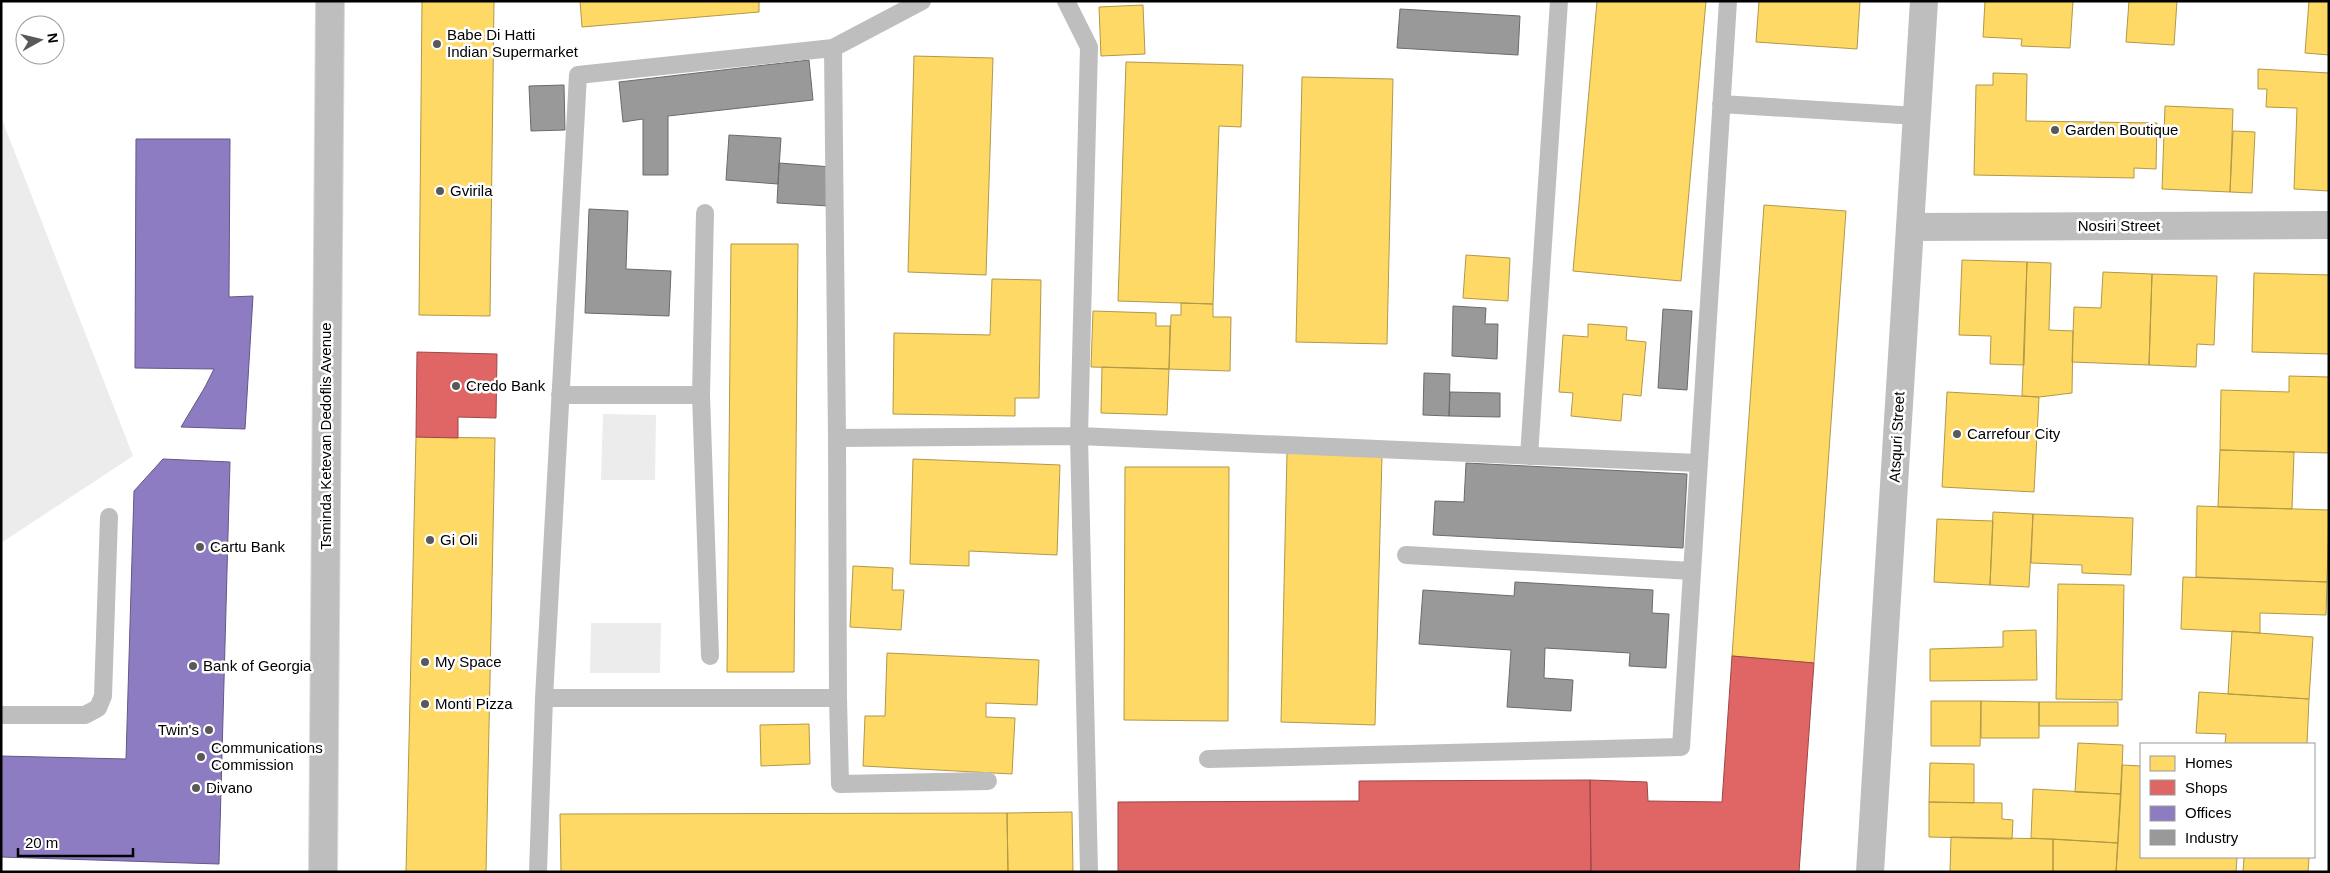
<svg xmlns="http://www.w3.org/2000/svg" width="2330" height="873" font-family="Helvetica,sans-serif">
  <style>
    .green { fill: #ececec }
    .homes { fill: #ffd966; stroke: #b29847 }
    .shops { fill: #e06666; stroke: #9d4747 }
    .offices { fill: #8e7cc3; stroke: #635788 }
    .industry { fill: #999; stroke: #6b6b6b }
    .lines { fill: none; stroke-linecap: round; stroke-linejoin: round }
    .primary-casing { stroke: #dbdbdb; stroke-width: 30 }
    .service { stroke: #bebebe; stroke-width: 18 }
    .minor { stroke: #bebebe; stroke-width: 28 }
    .primary { stroke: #bebebe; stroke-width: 28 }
    .poi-dot { fill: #595959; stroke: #fff; stroke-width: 2 }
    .labels { text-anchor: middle; stroke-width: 5; stroke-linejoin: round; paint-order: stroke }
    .poi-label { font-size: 15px; fill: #000; stroke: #fff; text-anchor: start }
    .street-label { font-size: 15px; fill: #000; stroke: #fff }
  </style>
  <rect width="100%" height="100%" fill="#fff"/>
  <path class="green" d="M 1,117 L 133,456 L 1,543 Z
    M 603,414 L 656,415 L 655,480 L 601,480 Z
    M 591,623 L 661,623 L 660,673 L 590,673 Z"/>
  <path class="homes" d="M 422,1 L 494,1 L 490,316 L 419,315 Z
    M 580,1 L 759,1 L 759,12 L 582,27 Z
    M 1597,1 L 1706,1 L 1681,281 L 1573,271 Z
    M 1759,1 L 1860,1 L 1857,49 L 1756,42 Z
    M 1985,1 L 2073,1 L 2070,48 L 2021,46 L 2022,39 L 1983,37 Z
    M 2129,1 L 2177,1 L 2174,45 L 2126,42 Z
    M 2309,1 L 2329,1 L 2329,55 L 2305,53 Z
    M 1143,5 L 1145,54 L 1101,56 L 1099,7 Z
    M 914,56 L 993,58 L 986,275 L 908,272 Z
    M 1126,62 L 1243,65 L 1241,127 L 1219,126 L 1213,304 L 1118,301 Z
    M 2258,69 L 2329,73 L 2329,191 L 2294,189 L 2297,108 L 2266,107 L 2267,89 L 2258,89 Z
    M 1993,73 L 2027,74 L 2026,121 L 2157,123 L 2156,169 L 2134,168 L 2134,178 L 1974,175 L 1976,85 L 1993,85 Z
    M 1302,77 L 1393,79 L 1387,344 L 1296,342 Z
    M 2165,106 L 2233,109 L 2230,192 L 2162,189 Z
    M 2233,131 L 2255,132 L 2252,193 L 2230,192 Z
    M 1764,205 L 1846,211 L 1814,663 L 1732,656 Z
    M 731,244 L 798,244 L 794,672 L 727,672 Z
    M 1466,255 L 1510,258 L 1508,301 L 1463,298 Z
    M 1962,260 L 2027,262 L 2024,365 L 1990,364 L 1991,336 L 1959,335 Z
    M 2027,262 L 2051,263 L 2049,330 L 2073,331 L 2072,393 L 2039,397 L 2022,396 Z
    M 2103,272 L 2152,274 L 2149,365 L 2072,362 L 2074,307 L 2101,308 Z
    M 2254,273 L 2329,275 L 2329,354 L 2252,352 Z
    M 2152,274 L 2217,276 L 2214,345 L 2197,344 L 2196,367 L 2149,365 Z
    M 992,279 L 1041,280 L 1039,398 L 1015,398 L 1015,416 L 893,414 L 894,333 L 990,335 Z
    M 1181,303 L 1213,304 L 1213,317 L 1231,317 L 1230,371 L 1169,369 L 1171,315 L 1181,315 Z
    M 1093,311 L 1156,313 L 1156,326 L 1170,326 L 1169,369 L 1091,367 Z
    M 1588,324 L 1627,327 L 1626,340 L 1646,342 L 1641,396 L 1623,394 L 1621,421 L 1571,416 L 1573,393 L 1559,392 L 1563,335 L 1588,337 Z
    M 1102,367 L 1169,369 L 1167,415 L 1101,413 Z
    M 2289,376 L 2329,377 L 2329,453 L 2220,450 L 2221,390 L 2289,392 Z
    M 1947,392 L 2039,397 L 2034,492 L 1942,487 Z
    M 416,437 L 495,438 L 486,872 L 406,872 Z
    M 2220,450 L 2294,452 L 2292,509 L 2218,507 Z
    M 1287,453 L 1382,456 L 1375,725 L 1281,722 Z
    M 913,459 L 1060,465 L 1057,555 L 969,551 L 969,566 L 910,564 Z
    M 1125,467 L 1229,467 L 1228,721 L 1124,720 Z
    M 2197,506 L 2329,510 L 2327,582 L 2196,577 Z
    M 1993,512 L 2033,514 L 2029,587 L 1990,585 Z
    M 2033,514 L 2133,518 L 2131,575 L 2082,573 L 2082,565 L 2031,563 Z
    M 1937,519 L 1993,521 L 1990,585 L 1934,582 Z
    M 853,566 L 893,568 L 892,590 L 904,590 L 901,630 L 850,627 Z
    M 2183,577 L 2327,582 L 2326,615 L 2260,613 L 2260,633 L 2181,629 Z
    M 2058,584 L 2124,585 L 2122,700 L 2056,699 Z
    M 2036,630 L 2037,680 L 1930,681 L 1930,649 L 2003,647 L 2003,631 Z
    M 2232,631 L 2313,637 L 2309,699 L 2228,694 Z
    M 887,653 L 1039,660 L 1037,705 L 986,703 L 986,717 L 1015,718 L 1012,774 L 863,766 L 865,716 L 885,716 Z
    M 2199,692 L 2309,699 L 2307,744 L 2225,744 L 2226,734 L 2196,733 Z
    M 1931,701 L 1981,701 L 1980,746 L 1931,746 Z
    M 1981,701 L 2039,702 L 2039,738 L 1981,738 Z
    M 2039,702 L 2118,702 L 2118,726 L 2039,726 Z
    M 809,724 L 810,764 L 761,766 L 760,725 Z
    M 2078,743 L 2123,745 L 2121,794 L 2075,792 Z
    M 1930,763 L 1974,764 L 1974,803 L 1929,802 Z
    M 2122,765 L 2141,766 L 2141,857 L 2237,857 L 2236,872 L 2116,872 Z
    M 2033,789 L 2121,794 L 2118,843 L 2031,838 Z
    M 1929,802 L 2002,803 L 2002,819 L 2013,820 L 2012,839 L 1929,837 Z
    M 1072,812 L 1073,872 L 1008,872 L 1007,813 Z
    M 1007,813 L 1008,872 L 561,872 L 560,814 Z
    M 1951,837 L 2053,839 L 2053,872 L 1950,872 Z
    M 2053,839 L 2118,843 L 2116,872 L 2053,872 Z
    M 2244,857 L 2309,857 L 2308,872 L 2243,872 Z"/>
  <path class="shops" d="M 417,352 L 497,354 L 496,418 L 458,417 L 458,438 L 416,437 Z
    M 1732,656 L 1814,663 L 1799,872 L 1591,872 L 1590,780 L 1647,782 L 1648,801 L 1722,802 Z
    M 1590,780 L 1591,872 L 1118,872 L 1118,802 L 1359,801 L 1359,781 Z"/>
  <path class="offices" d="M 136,139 L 230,139 L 229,297 L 253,296 L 245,429 L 181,427 L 205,387 L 214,369 L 135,368 Z
    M 163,459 L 230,462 L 219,864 L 1,857 L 1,756 L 126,759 L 134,491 Z"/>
  <path class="industry" d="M 1400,9 L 1520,16 L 1518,55 L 1397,48 Z
    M 809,60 L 813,100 L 668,116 L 668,175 L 643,175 L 643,119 L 623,122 L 619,82 Z
    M 564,85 L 565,130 L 531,131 L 529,86 Z
    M 729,135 L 781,138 L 778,184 L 726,180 Z
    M 779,163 L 832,167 L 829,206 L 777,203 Z
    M 589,209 L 628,211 L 626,269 L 671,271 L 669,316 L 585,313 Z
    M 1453,306 L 1486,308 L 1485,324 L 1498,324 L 1497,359 L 1452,356 Z
    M 1663,309 L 1692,311 L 1687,390 L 1658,388 Z
    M 1424,373 L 1450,374 L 1449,416 L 1423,415 Z
    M 1450,392 L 1500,393 L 1500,417 L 1449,416 Z
    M 1466,463 L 1687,474 L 1683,548 L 1433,535 L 1435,501 L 1464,502 Z
    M 1515,582 L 1653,590 L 1652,613 L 1669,614 L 1666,668 L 1629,666 L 1630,653 L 1545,648 L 1544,678 L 1573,680 L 1571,711 L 1507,707 L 1511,650 L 1419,644 L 1423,590 L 1514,596 Z"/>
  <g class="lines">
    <g class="primary-casing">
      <path id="primary" d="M 323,872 L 330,1"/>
    </g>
    <path class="service" d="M 1066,1 L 1089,47 L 1079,436 L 1089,872
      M 833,48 L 837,438 L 1079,436 L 1698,463
      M 1721,104 L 1917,116
      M 705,213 L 701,395 L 710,656
      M 560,395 L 701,395
      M 1529,456 L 1559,1
      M 1406,555 L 1692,571
      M 544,698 L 838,698 L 837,438
      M 838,698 L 840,784 L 988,781
      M 1,715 L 85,715 L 98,708 L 103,696 L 109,517
      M 1208,759 L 1681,747 L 1728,1
      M 538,872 L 544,698 L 578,75 L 833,48 L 922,1"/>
    <path class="minor" d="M 1910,227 L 2329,225
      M 1870,872 L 1924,1"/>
    <use href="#primary" class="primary"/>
  </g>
  <g class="poi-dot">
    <circle cx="437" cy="44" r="5"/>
    <circle cx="2055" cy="130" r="5"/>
    <circle cx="440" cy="191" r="5"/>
    <circle cx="456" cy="386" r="5"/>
    <circle cx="1957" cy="434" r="5"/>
    <circle cx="430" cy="540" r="5"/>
    <circle cx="200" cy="547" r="5"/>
    <circle cx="425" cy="662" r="5"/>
    <circle cx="193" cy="666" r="5"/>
    <circle cx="425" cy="704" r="5"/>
    <circle cx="209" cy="730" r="5"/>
    <circle cx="201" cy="757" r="5"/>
    <circle cx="196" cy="788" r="5"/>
  </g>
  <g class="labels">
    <g class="poi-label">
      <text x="447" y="40">Babe Di Hatti<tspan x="447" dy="17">Indian Supermarket</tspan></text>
      <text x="2065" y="135">Garden Boutique</text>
      <text x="450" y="196">Gvirila</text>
      <text x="466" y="391">Credo Bank</text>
      <text x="1967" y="439">Carrefour City</text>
      <text x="440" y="545">Gi Oli</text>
      <text x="210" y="552">Cartu Bank</text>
      <text x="435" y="667">My Space</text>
      <text x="203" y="671">Bank of Georgia</text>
      <text x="435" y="709">Monti Pizza</text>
      <text x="199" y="735" text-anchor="end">Twin's</text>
      <text x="211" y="753">Communications<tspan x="211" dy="17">Commission</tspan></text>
      <text x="206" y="793">Divano</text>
    </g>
    <g class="street-label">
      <text x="2119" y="231">Nosiri Street</text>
      <text transform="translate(326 436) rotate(-90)" y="5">Tsminda Ketevan Dedoflis Avenue</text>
      <text transform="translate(1897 437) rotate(-87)" y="5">Atsquri Street</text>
    </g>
  </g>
  <rect width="2330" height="873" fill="none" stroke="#000000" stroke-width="5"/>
  <rect x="2140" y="743" width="175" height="115" fill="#ffffff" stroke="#999999"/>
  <rect x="2150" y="756" width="25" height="15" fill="#ffd966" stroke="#999999"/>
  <text x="2185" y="768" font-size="15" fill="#000000">Homes</text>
  <rect x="2150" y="780" width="25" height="15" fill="#e06666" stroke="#999999"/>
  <text x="2185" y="793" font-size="15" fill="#000000">Shops</text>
  <rect x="2150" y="806" width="25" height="15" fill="#8e7cc3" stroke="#999999"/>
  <text x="2185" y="818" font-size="15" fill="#000000">Offices</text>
  <rect x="2150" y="830" width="25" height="15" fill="#999999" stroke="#999999"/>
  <text x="2185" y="843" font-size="15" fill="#000000">Industry</text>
  <g transform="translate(40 40) rotate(82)"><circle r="24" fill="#ffffff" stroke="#999999"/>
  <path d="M0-4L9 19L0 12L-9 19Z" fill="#595959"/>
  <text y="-8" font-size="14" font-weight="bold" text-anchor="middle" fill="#000000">N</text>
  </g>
  <path d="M18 848v8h115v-8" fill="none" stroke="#000000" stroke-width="2.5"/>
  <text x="25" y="848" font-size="15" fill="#000000" stroke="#ffffff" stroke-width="4" paint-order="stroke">20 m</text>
</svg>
